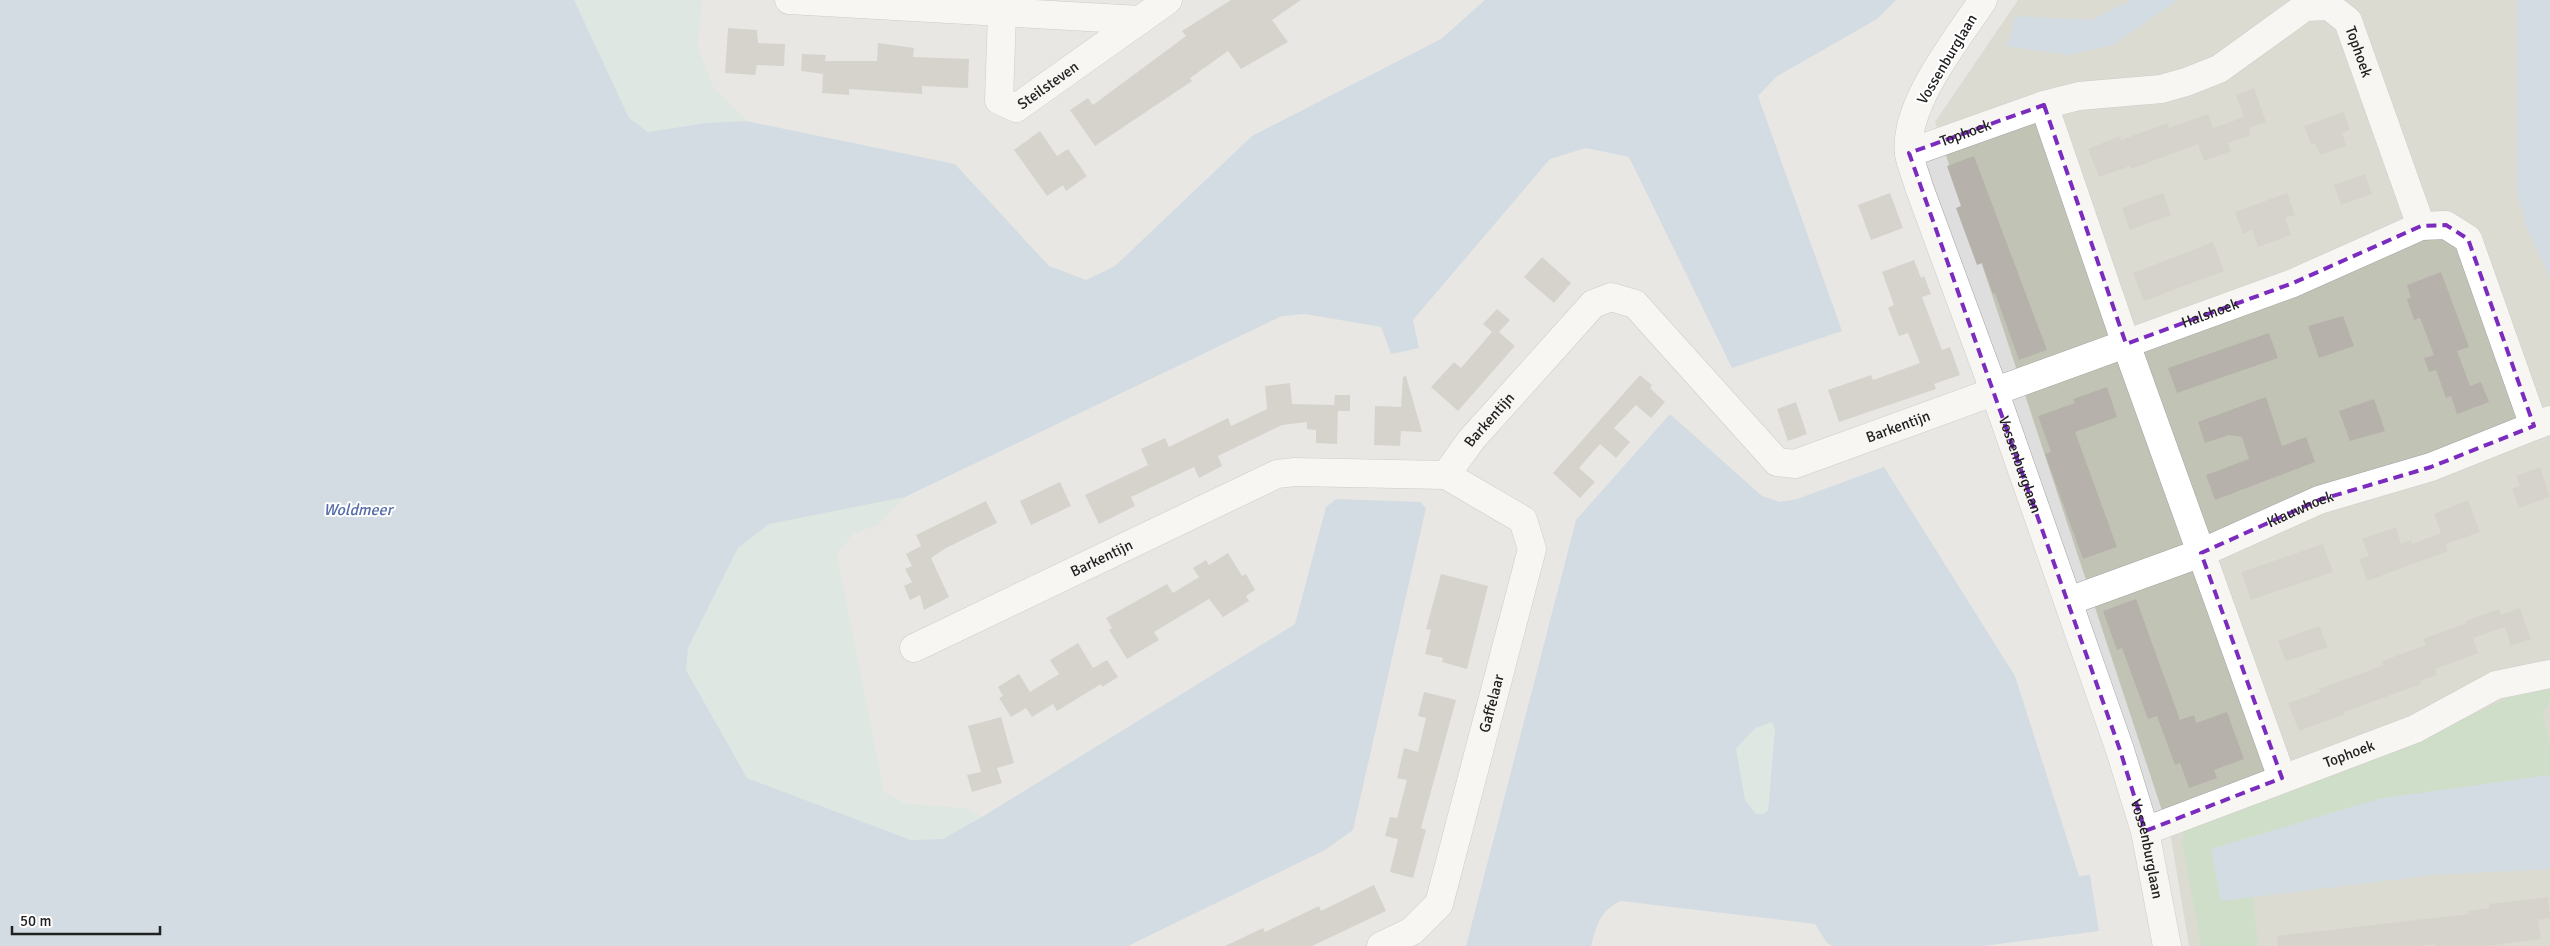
<svg xmlns="http://www.w3.org/2000/svg" width="2550" height="946" font-family="Signika,sans-serif">
  <style>
    .residential { fill: #dfdede }
    .construction { fill: #c1c4b5 }
    .forest { fill: #a4cba2 }
    .wetland { fill: #c7ddd8 }
    .water { fill: #aec6d9; fill-rule: evenodd }
    .building { fill: #b6b2ab }
    .lines { fill: none; stroke-linecap: round; stroke-linejoin: round }
    .minor-casing { stroke: #a2a2a2; stroke-width: 29 }
    .minor { stroke: #fff; stroke-width: 28 }
    .marked { fill: none; stroke: #7b2cbf; stroke-width: 4; stroke-dasharray: 10 6; stroke-linejoin: round }
    .labels { text-anchor: middle; stroke-width: 4; stroke-linejoin: round; paint-order: stroke }
    .street-label { font-size: 15px; fill: #212121; stroke: #fff }
    .water-label { font-size: 16px; font-style: italic; fill: #566ca8; stroke: #fff }
  </style>
  <rect width="100%" height="100%" fill="#f0efe9"/>
  <path class="residential" d="M 519,0 L 2550,0 L 2550,946 L 734,946 Z"/>
  <path class="construction" d="M 2018,0 L 2550,0 L 2550,946 L 2189,946 L 2171,838 L 1935,122 Z"/>
  <path class="forest" d="M 2550,687 L 2550,700 L 2543,713 L 2550,746 L 2550,775 L 2378,799 L 2221,901 L 2253,897 L 2258,946 L 2201,946 L 2182,841 L 2185,827 L 2404,747 L 2510,697 Z"/>
  <path class="wetland" d="M 574,0 L 702,0 L 698,49 L 713,86 L 746,121 L 706,123 L 648,132 L 629,118 Z
    M 905,497 L 879,524 L 852,535 L 837,555 L 884,792 L 904,803 L 969,809 L 982,817 L 943,839 L 911,840 L 747,778 L 686,670 L 688,648 L 738,548 L 769,524 Z
    M 1772,721 L 1775,729 L 1767,810 L 1763,814 L 1755,814 L 1745,800 L 1735,749 L 1755,728 Z"/>
  <path class="water" d="M 0,0 L 574,0 L 629,118 L 648,132 L 706,123 L 746,121 L 955,164 L 1049,266 L 1086,280 L 1115,266 L 1252,136 L 1441,39 L 1485,0 L 1896,0 L 1877,19 L 1776,77 L 1758,96 L 1842,331 L 1732,368 L 1629,157 L 1586,148 L 1550,159 L 1413,320 L 1419,348 L 1391,354 L 1381,327 L 1305,314 L 1282,316 L 905,497 L 769,524 L 738,548 L 688,648 L 686,670 L 747,778 L 911,840 L 943,839 L 982,817 L 1295,624 L 1326,507 L 1336,499 L 1420,502 L 1426,508 L 1353,830 L 1325,850 L 1128,946 L 0,946 Z
    M 2132,0 L 2178,0 L 2113,45 L 2069,55 L 2006,46 L 2010,38 L 2015,16 L 2091,20 Z
    M 2517,0 L 2550,0 L 2550,278 L 2526,226 L 2517,190 Z
    M 1670,414 L 1762,496 L 1780,502 L 1797,499 L 1884,467 L 2015,676 L 2079,876 L 2090,875 L 2099,931 L 1983,946 L 1833,946 L 1827,943 L 1815,924 L 1621,901 C 1600,910 1597,925 1591,946 L 1466,946 L 1576,520 ZM 1772,722 L 1775,729 L 1768,810 L 1763,814 L 1756,814 L 1745,800 L 1736,749 L 1755,728 Z
    M 2550,775 L 2550,869 L 2433,875 L 2221,901 L 2211,849 L 2378,799 Z"/>
  <path class="building" d="M 1231,0 L 1301,0 L 1272,20 L 1288,42 L 1241,69 L 1228,51 L 1190,78 L 1192,81 L 1095,146 L 1070,110 L 1088,98 L 1093,105 L 1186,36 L 1182,31 Z
    M 728,28 L 757,30 L 758,43 L 785,44 L 784,66 L 757,65 L 755,75 L 725,73 Z
    M 878,43 L 914,48 L 913,57 L 969,59 L 968,88 L 922,86 L 922,94 L 849,89 L 849,95 L 822,93 L 823,74 L 801,71 L 802,54 L 826,55 L 825,61 L 877,61 Z
    M 2254,88 L 2266,122 L 2249,128 L 2251,135 L 2228,143 L 2231,151 L 2204,161 L 2198,144 L 2131,169 L 2130,166 L 2099,177 L 2088,149 L 2120,136 L 2121,140 L 2168,123 L 2169,128 L 2208,114 L 2213,128 L 2244,117 L 2236,95 Z
    M 2344,112 L 2350,130 L 2342,133 L 2346,146 L 2320,155 L 2315,143 L 2311,144 L 2304,126 Z
    M 1040,131 L 1057,156 L 1068,149 L 1087,176 L 1066,191 L 1063,185 L 1047,196 L 1014,150 Z
    M 1974,156 L 2047,350 L 2019,360 L 1995,293 L 1993,294 L 1982,263 L 1977,265 L 1956,208 L 1961,206 L 1947,166 Z
    M 2365,174 L 2372,194 L 2341,205 L 2334,185 Z
    M 1890,193 L 1903,228 L 1871,240 L 1858,205 Z
    M 2163,193 L 2171,215 L 2130,230 L 2122,208 Z
    M 2287,193 L 2295,215 L 2285,218 L 2291,235 L 2258,247 L 2252,230 L 2243,234 L 2235,212 Z
    M 2213,242 L 2224,271 L 2144,301 L 2133,273 Z
    M 1542,257 L 1571,283 L 1554,303 L 1524,277 Z
    M 1914,260 L 1921,278 L 1924,276 L 1931,294 L 1922,297 L 1942,350 L 1950,347 L 1960,375 L 1934,384 L 1936,389 L 1839,422 L 1828,390 L 1871,375 L 1873,380 L 1920,363 L 1908,333 L 1899,336 L 1888,308 L 1894,305 L 1882,272 Z
    M 2441,272 L 2469,347 L 2457,351 L 2470,386 L 2481,382 L 2489,402 L 2457,414 L 2451,396 L 2446,398 L 2436,370 L 2429,372 L 2424,358 L 2434,355 L 2420,318 L 2414,320 L 2407,299 L 2411,298 L 2407,285 Z
    M 1497,309 L 1510,320 L 1499,332 L 1515,346 L 1458,411 L 1431,387 L 1454,362 L 1461,368 L 1492,332 L 1483,324 Z
    M 2343,316 L 2354,346 L 2319,358 L 2308,326 Z
    M 2269,333 L 2278,358 L 2177,393 L 2168,368 Z
    M 1640,375 L 1652,385 L 1650,388 L 1665,402 L 1651,418 L 1636,405 L 1614,428 L 1630,442 L 1616,458 L 1600,444 L 1579,468 L 1595,482 L 1580,498 L 1553,473 Z
    M 1406,376 L 1422,432 L 1401,431 L 1400,446 L 1374,445 L 1375,406 L 1401,407 L 1403,377 Z
    M 1290,383 L 1292,404 L 1334,405 L 1335,395 L 1350,395 L 1350,411 L 1338,411 L 1337,444 L 1316,443 L 1316,430 L 1307,429 L 1307,422 L 1282,425 L 1218,456 L 1222,466 L 1199,478 L 1194,467 L 1131,497 L 1135,506 L 1099,524 L 1085,495 L 1148,465 L 1141,449 L 1165,438 L 1169,447 L 1228,418 L 1231,426 L 1267,409 L 1265,386 Z
    M 2107,387 L 2117,417 L 2075,432 L 2117,547 L 2083,559 L 2045,454 L 2051,452 L 2038,416 L 2075,403 L 2073,399 Z
    M 2266,397 L 2282,446 L 2306,437 L 2315,462 L 2215,500 L 2206,475 L 2249,459 L 2242,437 L 2229,435 L 2205,443 L 2198,422 Z
    M 2374,399 L 2385,431 L 2350,441 L 2339,411 Z
    M 1796,402 L 1807,434 L 1788,441 L 1777,409 Z
    M 2540,467 L 2550,497 L 2519,508 L 2512,489 L 2520,486 L 2516,476 Z
    M 1060,482 L 1071,506 L 1031,525 L 1020,501 Z
    M 2468,500 L 2480,532 L 2446,544 L 2448,551 L 2367,581 L 2359,559 L 2369,556 L 2362,539 L 2396,527 L 2401,544 L 2411,540 L 2412,544 L 2441,533 L 2434,514 Z
    M 986,501 L 997,523 L 946,548 L 931,558 L 949,597 L 924,610 L 920,595 L 910,600 L 904,586 L 912,582 L 905,569 L 912,566 L 906,554 L 921,546 L 916,535 Z
    M 2323,544 L 2333,572 L 2251,600 L 2241,572 Z
    M 1228,553 L 1242,576 L 1246,574 L 1255,590 L 1246,596 L 1249,601 L 1223,617 L 1209,599 L 1154,632 L 1159,640 L 1127,659 L 1109,630 L 1112,628 L 1106,618 L 1167,584 L 1173,593 L 1199,577 L 1193,568 L 1206,560 L 1209,565 Z
    M 1441,574 L 1488,586 L 1467,669 L 1442,662 L 1443,658 L 1425,654 L 1431,630 L 1426,629 Z
    M 2136,599 L 2180,720 L 2194,715 L 2196,723 L 2227,712 L 2244,759 L 2214,770 L 2217,778 L 2189,788 L 2180,763 L 2175,765 L 2157,716 L 2148,719 L 2122,648 L 2117,650 L 2103,611 Z
    M 2520,608 L 2531,639 L 2511,646 L 2505,627 L 2473,638 L 2478,653 L 2435,669 L 2437,675 L 2420,681 L 2421,684 L 2344,712 L 2345,714 L 2299,731 L 2288,703 L 2320,692 L 2319,689 L 2384,665 L 2382,661 L 2426,645 L 2423,639 L 2467,623 L 2466,621 L 2499,609 L 2501,615 Z
    M 2319,626 L 2328,647 L 2286,661 L 2278,641 Z
    M 1078,643 L 1093,668 L 1107,660 L 1118,677 L 1102,687 L 1101,684 L 1057,711 L 1053,704 L 1032,717 L 1026,708 L 1011,717 L 999,698 L 1003,696 L 998,687 L 1019,674 L 1030,692 L 1059,674 L 1050,660 Z
    M 1424,692 L 1456,700 L 1421,828 L 1426,830 L 1413,878 L 1390,872 L 1398,839 L 1385,836 L 1390,817 L 1397,818 L 1407,780 L 1397,778 L 1404,748 L 1418,752 L 1426,718 L 1418,716 Z
    M 1001,717 L 1014,763 L 997,768 L 1002,783 L 972,792 L 967,775 L 981,772 L 968,726 Z
    M 1374,885 L 1386,911 L 1312,946 L 1225,946 L 1263,928 L 1265,932 L 1319,906 L 1321,911 Z
    M 2548,897 L 2550,918 L 2538,920 L 2541,939 L 2487,946 L 2435,946 L 2435,944 L 2416,946 L 2278,946 L 2277,936 L 2469,914 L 2468,911 L 2489,908 L 2489,904 Z"/>
  <g class="lines">
    <g class="minor-casing">
      <g id="minor">
        <path d="M 789,0 L 1140,20"/>
        <path id="s1" d="M 1983,0 C 1957,40 1903,105 1909,154 C 1911,165 1916,176 1919,187 L 1995,393 L 2120,750 L 2145,831 L 2167,946"/>
        <path id="s2" d="M 1002,14 L 999,100 L 1016,108 L 1168,0"/>
        <path d="M 2044,105 L 2126,344 L 2282,778"/>
        <path id="s3" d="M 1909,153 L 2044,105 L 2079,96 L 2161,89 L 2186,82 L 2219,69 L 2305,7 L 2329,6 L 2348,21 L 2421,226 L 2446,225 L 2468,239 L 2534,426 L 2550,420"/>
        <path id="s4" d="M 2069,601 L 2201,553 L 2319,500 L 2431,467 L 2534,426"/>
        <path id="s5" d="M 914,648 L 1277,474 L 1295,472 L 1446,475 L 1471,440 L 1593,304 L 1611,297 L 1635,304 L 1777,462 L 1795,464 L 2293,283 L 2421,226"/>
        <path id="s6" d="M 2145,831 L 2415,729 L 2496,685 L 2550,674"/>
        <path id="s7" d="M 1381,946 L 1412,931 L 1439,904 L 1532,549 L 1523,520 L 1446,475"/>
      </g>
    </g>
    <use href="#minor" class="minor"/>
  </g>
  <path d="M0 0H2550V946H0ZM 2044,105 L 2126,344 L 2293,283 L 2421,226 L 2446,225 L 2468,239 L 2534,426 L 2431,467 L 2319,500 L 2201,553 L 2282,778 L 2145,831 L 2120,750 L 1909,153 Z" fill="#f0efe9" fill-opacity=".55" fill-rule="evenodd"/>
  <path class="marked" d="M 2044,105 L 2126,344 L 2293,283 L 2421,226 L 2446,225 L 2468,239 L 2534,426 L 2431,467 L 2319,500 L 2201,553 L 2282,778 L 2145,831 L 2120,750 L 1909,153 Z"/>
  <g class="labels">
    <g class="street-label">
      <text dy="5" stroke="none"><textPath href="#s3" startOffset="510">Tophoek</textPath></text>
      <text transform="translate(1947 59) rotate(-59)" y="5">Vossenburglaan</text>
      <text dy="5" stroke="none"><textPath href="#s2" startOffset="144">Steilsteven</textPath></text>
      <text dy="5" stroke="none"><textPath href="#s3" startOffset="60">Tophoek</textPath></text>
      <text dy="5" stroke="none"><textPath href="#s5" startOffset="1514">Halshoek</textPath></text>
      <text dy="5" stroke="none"><textPath href="#s5" startOffset="642">Barkentijn</textPath></text>
      <text dy="5" stroke="none"><textPath href="#s5" startOffset="1182">Barkentijn</textPath></text>
      <text dy="5" stroke="none"><textPath href="#s1" startOffset="504">Vossenburglaan</textPath></text>
      <text dy="5" stroke="none"><textPath href="#s4" startOffset="249">Klauwhoek</textPath></text>
      <text dy="5" stroke="none"><textPath href="#s5" startOffset="208">Barkentijn</textPath></text>
      <text dy="5" stroke="none"><textPath href="#s7" startOffset="280">Gaffelaar</textPath></text>
      <text dy="5" stroke="none"><textPath href="#s6" startOffset="218">Tophoek</textPath></text>
      <text dy="5" stroke="none"><textPath href="#s1" startOffset="909">Vossenburglaan</textPath></text>
    </g>
    <g class="water-label">
      <text x="358" y="515">Woldmeer</text>
    </g>
  </g>
  <path d="M12 926v8h148v-8" fill="none" stroke="#212121" stroke-width="2.5"/>
  <text x="20" y="926" font-size="15" fill="#212121" stroke="#ffffff" stroke-width="4" paint-order="stroke">50 m</text>
</svg>
